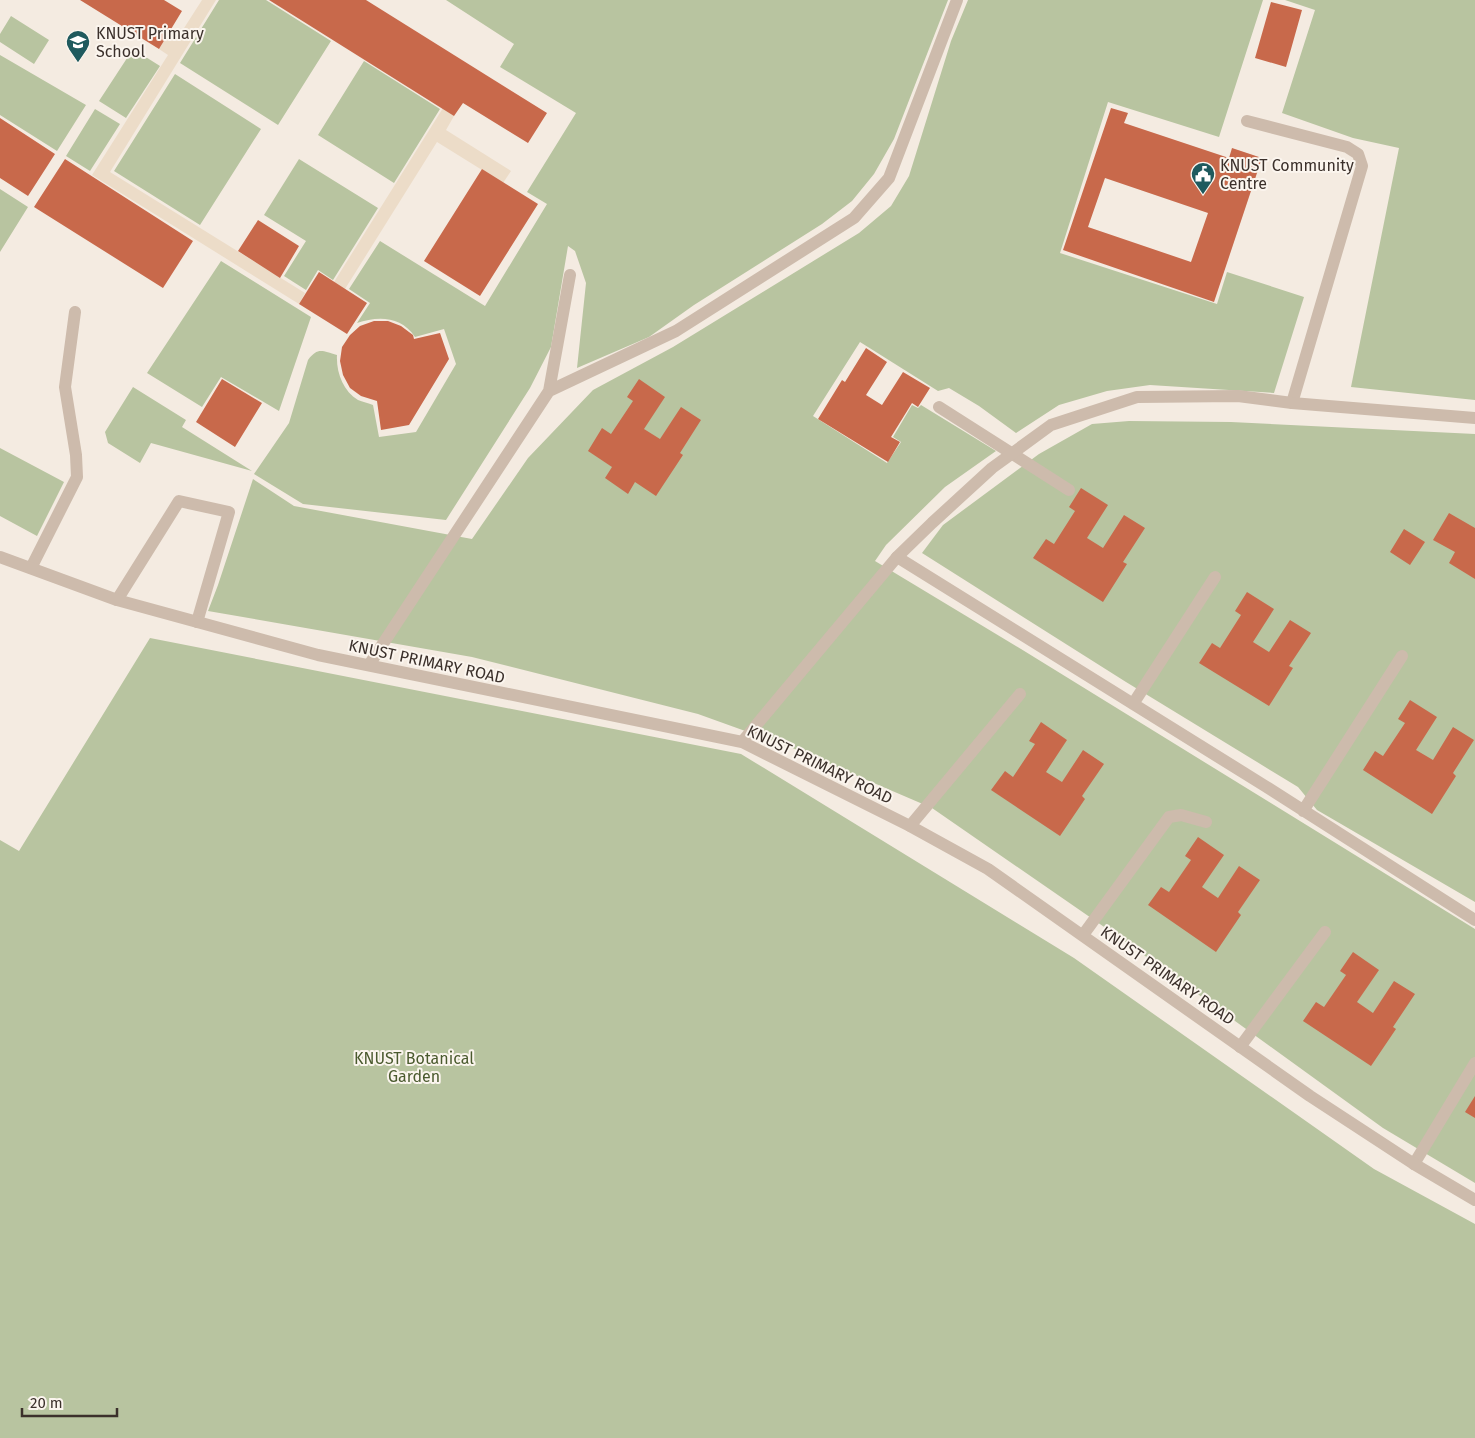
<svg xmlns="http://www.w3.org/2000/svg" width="1475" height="1438" font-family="'Fira Sans',sans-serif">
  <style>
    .green { fill: #b8c4a0 }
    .plaza { fill: #ecdcc8 }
    .building { fill: #c8694b; fill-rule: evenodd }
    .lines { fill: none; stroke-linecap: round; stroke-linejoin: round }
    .service { stroke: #cdbbac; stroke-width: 12 }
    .minor { stroke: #cdbbac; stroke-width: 12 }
    .labels { text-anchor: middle; stroke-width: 4; stroke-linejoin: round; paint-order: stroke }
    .poi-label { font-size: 16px; fill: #3b302b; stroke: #fbf5ee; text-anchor: start }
    .street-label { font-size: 16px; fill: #3b302b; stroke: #fbf5ee }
    .park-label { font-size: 16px; fill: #4a5a2e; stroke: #fbf5ee }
  </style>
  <rect width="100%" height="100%" fill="#f4ebe1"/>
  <path class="green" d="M 219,0 L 266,0 L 331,41 L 278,125 L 180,63 Z
    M 446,0 L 948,0 L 894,139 L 874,174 L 852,201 L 822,224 L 694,305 L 649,337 L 577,368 L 586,283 L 575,251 L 568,246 L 551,347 L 530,388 L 446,520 L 303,504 L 254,474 L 289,423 L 308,360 C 318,347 322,351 337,355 C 336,372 343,391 358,400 C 362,402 369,403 373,405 L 379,437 L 416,432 L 456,364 L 444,329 L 415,337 C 401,316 378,316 357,323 L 370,303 L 349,289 L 380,241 L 485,306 L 547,204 L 527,192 L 576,113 L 500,67 L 514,44 Z
    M 968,0 L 1263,0 L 1219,137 L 1108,102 L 1060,253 L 1217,304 L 1227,272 L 1304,297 L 1274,393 L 1150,385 L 1107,391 L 1059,405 L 1016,433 L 979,406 L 949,388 L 938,391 L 860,342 L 813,416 L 887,463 L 901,442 L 893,437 L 912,405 L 918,408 L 921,405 L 996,451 L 945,487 L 886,545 L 875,561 L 1021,649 L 1475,929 L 1475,1183 L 1383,1128 L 1123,940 L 932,808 L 790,747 L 698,714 L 472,657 L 208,611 L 218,585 L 253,479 L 294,506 L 472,539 L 528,458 L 593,390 L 673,347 L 859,233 L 891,206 L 909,176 L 951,41 Z
    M 1285,0 L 1475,0 L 1475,400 L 1351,387 L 1399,148 L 1353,138 L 1282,113 L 1315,10 Z
    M 11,16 L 49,40 L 34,64 L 0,42 L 0,34 Z
    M 133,49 L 160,66 L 126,118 L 99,101 Z
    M 0,55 L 86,105 L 57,151 L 0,115 Z
    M 364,61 L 440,109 L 394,183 L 318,135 Z
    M 175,74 L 261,129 L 200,225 L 114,171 Z
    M 95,109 L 120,124 L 90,171 L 66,156 Z
    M 299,159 L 378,208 L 333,280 L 318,270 L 306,290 L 284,276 L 306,241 L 264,215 Z
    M 0,189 L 28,207 L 0,252 Z
    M 221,261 L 311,317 L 279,411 L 221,377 L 202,407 L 147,373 Z
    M 133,387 L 186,420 L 182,427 L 252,471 L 151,443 L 140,463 L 108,443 L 105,432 Z
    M 1129,421 L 1231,422 L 1475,434 L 1475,902 L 1317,810 L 1298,787 L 1126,682 L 922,553 L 943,525 L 1039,454 L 1092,424 Z
    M 0,448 L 64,482 L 37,536 L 0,516 Z
    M 150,638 L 741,754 L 1074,958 L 1374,1169 L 1475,1224 L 1475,1438 L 0,1438 L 0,840 L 19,851 Z"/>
  <path class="plaza" d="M 202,0 L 216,0 L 110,172 L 305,293 L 299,304 L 92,175 L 168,55 L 159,49 L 168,34 L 177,39 Z
    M 443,108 L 454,116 L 446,130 L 511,171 L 503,183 L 437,142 L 345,289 L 334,282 Z"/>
  <path class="building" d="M 80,0 L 164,0 L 182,11 L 159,49 Z
    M 269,0 L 366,0 L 547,113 L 528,143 L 463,103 L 454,116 Z
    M 1271,2 L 1302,10 L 1286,67 L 1255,58 Z
    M 1111,108 L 1128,113 L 1124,123 L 1229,158 L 1232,148 L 1262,158 L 1214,302 L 1063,250 ZM 1105,178 L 1208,213 L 1191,262 L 1088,227 Z
    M 0,118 L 55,154 L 28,196 L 0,178 Z
    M 65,159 L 193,241 L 163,288 L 34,207 Z
    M 482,169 L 538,204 L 480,296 L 424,261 Z
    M 258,220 L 299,246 L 280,278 L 238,251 Z
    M 319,272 L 367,303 L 347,334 L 299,304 Z
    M 374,321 L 388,321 L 401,326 L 413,335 L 414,339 L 440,333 L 449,359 L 409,425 L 381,430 L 377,401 L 361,396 L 350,388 L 343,375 L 340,361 L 342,347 L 350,335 L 360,326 Z
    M 866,348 L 887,362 L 866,395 L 882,405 L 903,372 L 930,388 L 918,407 L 912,403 L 891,437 L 900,442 L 888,462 L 818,419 L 842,380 L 845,382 Z
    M 222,379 L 262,403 L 235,447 L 196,422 Z
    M 639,379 L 665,397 L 644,429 L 660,439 L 681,407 L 701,420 L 680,453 L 683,455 L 656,496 L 635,482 L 628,494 L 605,478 L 612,467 L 588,451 L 602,428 L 611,434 L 633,401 L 627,397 Z
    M 1081,488 L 1108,505 L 1087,538 L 1103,548 L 1124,515 L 1145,528 L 1123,562 L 1127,564 L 1103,602 L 1033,558 L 1046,539 L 1054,544 L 1075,511 L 1069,507 Z
    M 1449,513 L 1475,528 L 1475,579 L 1449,563 L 1455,552 L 1433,540 Z
    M 1404,529 L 1425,542 L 1410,565 L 1390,552 Z
    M 1247,592 L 1274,609 L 1253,642 L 1269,652 L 1290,620 L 1311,633 L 1289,666 L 1293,668 L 1269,706 L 1199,663 L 1212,643 L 1220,648 L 1241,615 L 1235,611 Z
    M 1410,700 L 1437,717 L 1416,750 L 1433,760 L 1453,727 L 1474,740 L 1453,773 L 1456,776 L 1432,814 L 1363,770 L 1375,751 L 1383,756 L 1405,723 L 1398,719 Z
    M 1041,722 L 1067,740 L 1046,772 L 1062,782 L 1083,750 L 1104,764 L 1082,796 L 1085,799 L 1060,836 L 991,790 L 1005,771 L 1013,777 L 1035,744 L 1029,741 Z
    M 1198,837 L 1224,855 L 1202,887 L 1218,898 L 1239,866 L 1260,880 L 1238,912 L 1241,915 L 1216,952 L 1148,905 L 1161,887 L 1169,892 L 1191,860 L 1185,856 Z
    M 1353,952 L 1379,970 L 1357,1002 L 1373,1013 L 1394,981 L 1415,994 L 1393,1027 L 1396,1029 L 1371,1066 L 1303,1021 L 1316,1002 L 1324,1007 L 1346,975 L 1340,971 Z
    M 1475,1096 L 1475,1118 L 1465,1112 Z"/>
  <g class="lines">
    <path class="service" d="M 1247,121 L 1347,147 L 1358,154 L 1362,166 L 1292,403
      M 549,391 L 676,331 L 854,218 L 889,178 L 957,0
      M 939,407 L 1069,490
      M 897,557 L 1265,786 L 1475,920
      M 31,568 L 77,477 L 76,455 L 65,387 L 75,312
      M 117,600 L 179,501 L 229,512 L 197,622
      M 369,665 L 549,391 L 570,275
      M 1133,704 L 1215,577
      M 1303,811 L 1402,656
      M 910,826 L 1020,694
      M 1083,935 L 1169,817 L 1181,815 L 1206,822
      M 1240,1047 L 1325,932
      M 1414,1164 L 1475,1063"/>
    <path class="minor" d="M 0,557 L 117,600 L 318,655 L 742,742 L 910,826 L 988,869 L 1310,1096 L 1414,1164 L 1475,1200
      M 742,742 L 897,557 L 932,523 L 992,468 L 1051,425 L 1137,397 L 1238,396 L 1292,403 L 1475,418"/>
  </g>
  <defs>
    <g id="school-pin" transform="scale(1.25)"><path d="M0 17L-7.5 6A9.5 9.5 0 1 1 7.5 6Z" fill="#1f5a5e" stroke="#fbf5ee"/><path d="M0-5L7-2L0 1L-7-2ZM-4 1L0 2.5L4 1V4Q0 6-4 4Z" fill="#fff"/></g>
    <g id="civic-pin" transform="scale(1.25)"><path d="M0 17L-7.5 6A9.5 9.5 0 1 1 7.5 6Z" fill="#1f5a5e" stroke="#fbf5ee"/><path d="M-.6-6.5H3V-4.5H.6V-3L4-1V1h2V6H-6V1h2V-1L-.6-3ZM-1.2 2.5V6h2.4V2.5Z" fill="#fff"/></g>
  </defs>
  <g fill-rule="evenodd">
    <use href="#school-pin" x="78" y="42"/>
    <use href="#civic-pin" x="1203" y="174"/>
  </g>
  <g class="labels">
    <g class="poi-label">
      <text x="96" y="39">KNUST Primary<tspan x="96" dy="18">School</tspan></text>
      <text x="1220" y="171">KNUST Community<tspan x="1220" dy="18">Centre</tspan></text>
    </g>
    <g class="street-label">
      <text transform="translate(427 661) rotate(12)" y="6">KNUST PRIMARY ROAD</text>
      <text transform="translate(820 764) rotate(26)" y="6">KNUST PRIMARY ROAD</text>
      <text transform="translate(1168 975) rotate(35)" y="6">KNUST PRIMARY ROAD</text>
    </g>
    <g class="park-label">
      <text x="414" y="1064">KNUST Botanical<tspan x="414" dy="18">Garden</tspan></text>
    </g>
  </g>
  <path d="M22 1408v8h95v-8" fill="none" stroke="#3b302b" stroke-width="2.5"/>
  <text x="30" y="1408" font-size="15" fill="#3b302b" stroke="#fbf5ee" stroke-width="4" paint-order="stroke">20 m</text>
</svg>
